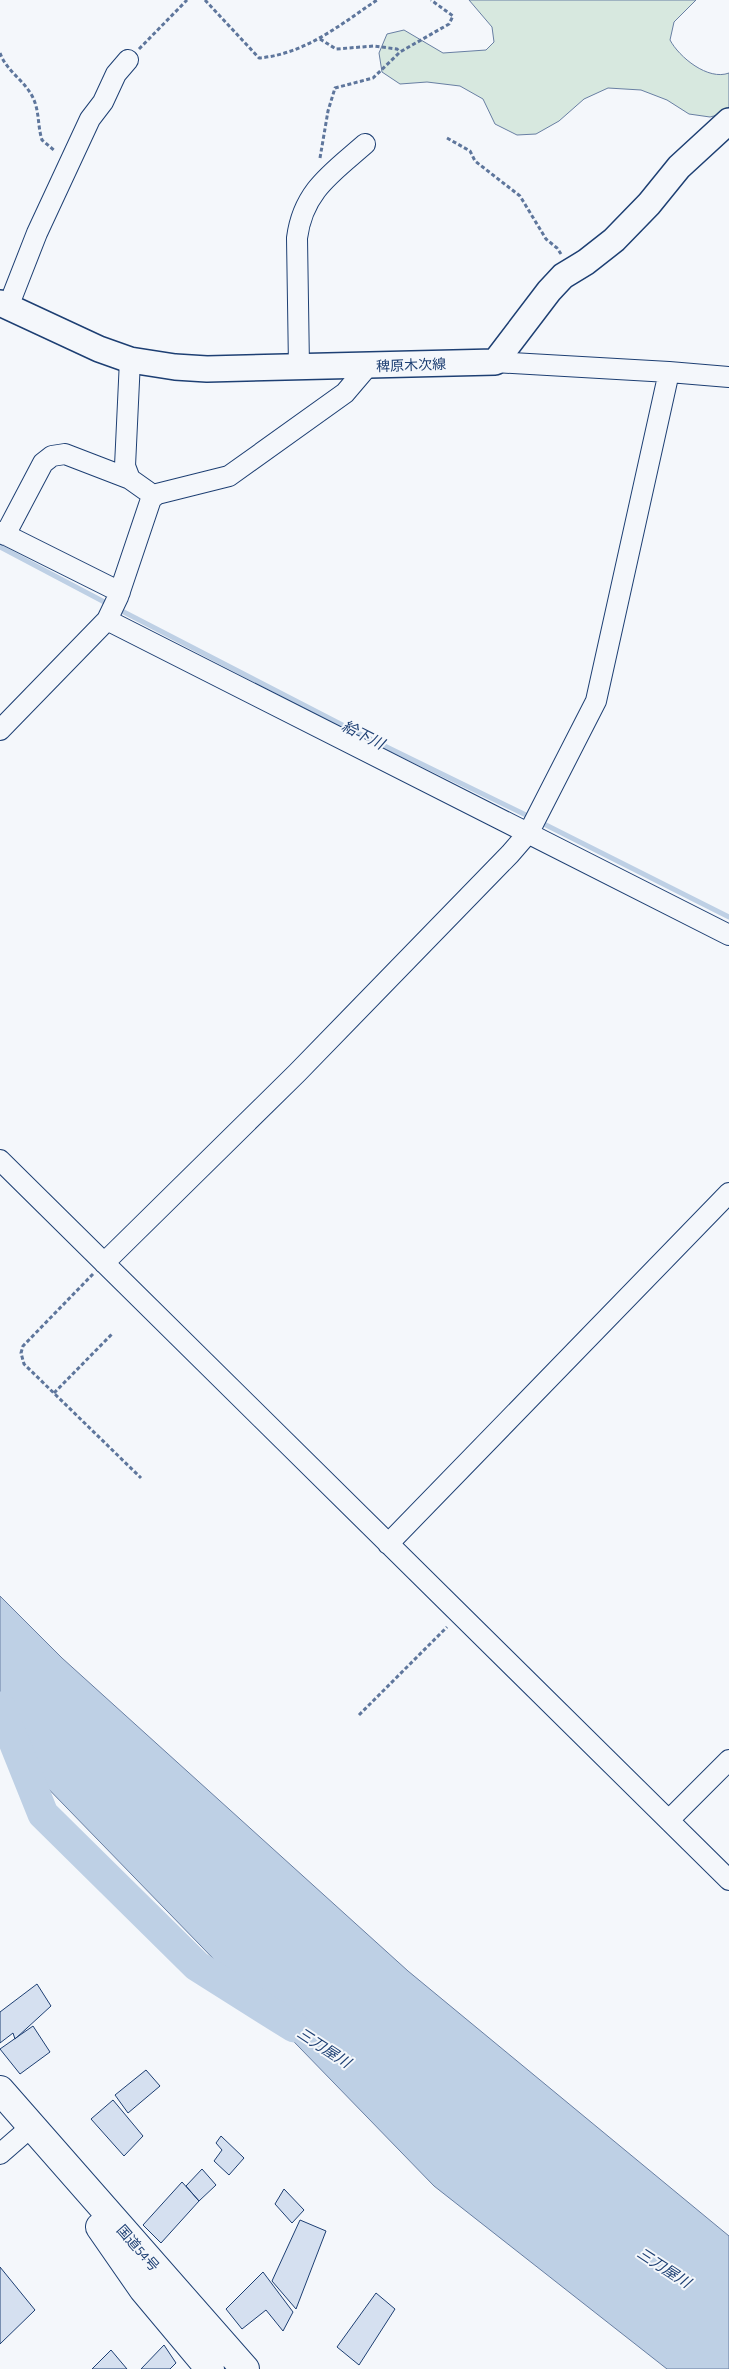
<svg xmlns="http://www.w3.org/2000/svg" width="729" height="2369" font-family="'Source Sans 3','Noto Sans JP',sans-serif">
  <style>
    .green { fill: #d7e8df; stroke: #687fa3 }
    .water { fill: #bed0e5; stroke: #687fa3 }
    .lines { fill: none; stroke-linecap: round; stroke-linejoin: round }
    .stream { stroke: #bed0e5; stroke-width: 5 }
    .river { stroke: #bed0e5; stroke-width: 31 }
    .building { fill: #d5e0f0; stroke: #1d3f73 }
    .minor-casing { stroke: #1d3f73; stroke-width: 22 }
    .major-casing { stroke: #1d3f73; stroke-width: 28 }
    .highway-casing { stroke: #1d3f73; stroke-width: 30 }
    .path { stroke: #5e769c; stroke-width: 3; stroke-dasharray: 4 2.5; stroke-linecap: butt }
    .minor { stroke: #f4f7fb; stroke-width: 20 }
    .major { stroke: #f4f7fb; stroke-width: 25 }
    .highway { stroke: #f4f7fb; stroke-width: 28 }
    .labels { text-anchor: middle; stroke-width: 4; stroke-linejoin: round; paint-order: stroke }
    .street-label { font-size: 14px; fill: #1d3f73; stroke: #f4f7fb }
    .water-label { font-size: 15px; font-style: italic; fill: #1d3f73; stroke: #f4f7fb }
  </style>
  <rect width="100%" height="100%" fill="#f4f7fb"/>
  <path class="green" d="M 469,0 L 696,0 L 674,22 L 670,40 C 679,57 708,81 729,73 L 729,112 L 710,117 L 689,114 L 667,100 L 641,90 L 608,88 L 584,99 L 559,121 L 536,134 L 517,135 L 495,124 L 483,99 L 460,86 L 427,82 L 400,84 L 382,72 L 379,53 L 387,34 L 404,30 L 443,53 L 486,50 L 494,42 L 492,27 Z"/>
  <path class="water" d="M 0,1596 L 62,1658 L 408,1971 L 729,2236 L 729,2369 L 667,2369 L 434,2186 L 0,1739 Z"/>
  <g class="lines">
    <path class="stream" d="M 0,547 L 110,605
      M 118,609 L 354,731 L 532,818
      M 540,822 L 729,917"/>
    <path class="river" d="M 0,1707 L 43,1814 L 197,1966 L 294,2027"/>
  </g>
  <path class="building" d="M 37,1984 L 51,2006 L 15,2039 L 13,2033 L 0,2043 L 0,2012 Z
    M 33,2026 L 50,2052 L 20,2074 L 0,2049 Z
    M 146,2070 L 160,2086 L 128,2113 L 115,2095 Z
    M 113,2100 L 143,2136 L 124,2156 L 91,2119 Z
    M 221,2136 L 244,2158 L 229,2175 L 214,2161 L 222,2150 L 216,2143 Z
    M 202,2169 L 216,2185 L 199,2201 L 186,2186 Z
    M 182,2182 L 199,2201 L 161,2243 L 143,2225 Z
    M 284,2189 L 304,2210 L 292,2223 L 275,2204 Z
    M 300,2220 L 326,2231 L 296,2309 L 272,2281 Z
    M 0,2267 L 35,2310 L 0,2344 Z
    M 263,2272 L 293,2312 L 283,2331 L 266,2310 L 242,2329 L 226,2309 Z
    M 376,2293 L 395,2309 L 359,2365 L 337,2347 Z
    M 164,2345 L 176,2363 L 170,2369 L 141,2369 Z
    M 111,2350 L 127,2369 L 92,2369 Z"/>
  <g class="lines">
    <g class="minor-casing">
      <path id="minor" d="M 8,307 L 37,233 L 90,119 L 103,102 L 116,74 L 128,60
        M 130,360 L 125,466 L 130,479 L 154,496
        M 495,362 L 669,372 L 729,377
        M 299,367 L 297,238 C 303,191 332,173 365,144
        M 0,532 L 120,592
        M 5,535 L 43,463 L 52,456 L 65,454 L 130,479
        M 107,620 L 729,935
        M 0,730 L 107,620 L 118,597 L 151,499 L 157,494 L 229,476 L 345,393 L 368,366
        M 0,1160 L 729,1880
        M 104,1263 L 297,1073 L 510,854 L 529,832 L 596,701 L 669,372
        M 388,1544 L 729,1193
        M 669,1820 L 729,1760
        M 0,2154 L 31,2127"/>
    </g>
    <g class="major-casing">
      <path id="major" d="M 0,303 L 99,349 L 130,360 L 175,367 L 207,369 L 495,362 L 549,291 L 563,276 L 586,262 L 614,240 L 649,204 L 679,167 L 729,121"/>
    </g>
    <g class="highway-casing">
      <path id="highway" d="M 0,2090 L 245,2369
        M 100,2227 L 143,2289 L 210,2369"/>
    </g>
    <path class="path" d="M 205,0 L 259,58 C 305,54 340,25 377,0
      M 320,39 L 336,49 L 374,46 L 397,49 L 400,52
      M 139,49 L 187,0
      M 0,53 C 6,70 22,79 31,94 C 40,109 37,124 42,140 L 55,151
      M 447,138 L 470,151 L 475,161 L 520,196 L 546,239 L 557,248 L 561,254
      M 320,158 L 328,111 L 335,88 L 373,78 L 400,52 L 449,24 L 453,16 L 431,0
      M 93,1274 L 23,1346 L 21,1353 L 24,1364 L 141,1478
      M 54,1393 L 112,1334
      M 359,1715 L 447,1627"/>
    <use href="#minor" class="minor"/>
    <use href="#major" class="major"/>
    <use href="#highway" class="highway"/>
  </g>
  <g class="labels">
    <g class="street-label">
      <text transform="translate(411 365) rotate(-2)" y="5">稗原木次線</text>
      <text transform="translate(138 2248) rotate(49)" y="5">国道54号</text>
    </g>
    <g class="water-label">
      <text transform="translate(363 735) rotate(27)" y="5">給下川</text>
      <text transform="translate(324 2048) rotate(33)" y="5">三刀屋川</text>
      <text transform="translate(664 2268) rotate(33)" y="5">三刀屋川</text>
    </g>
  </g>
</svg>
